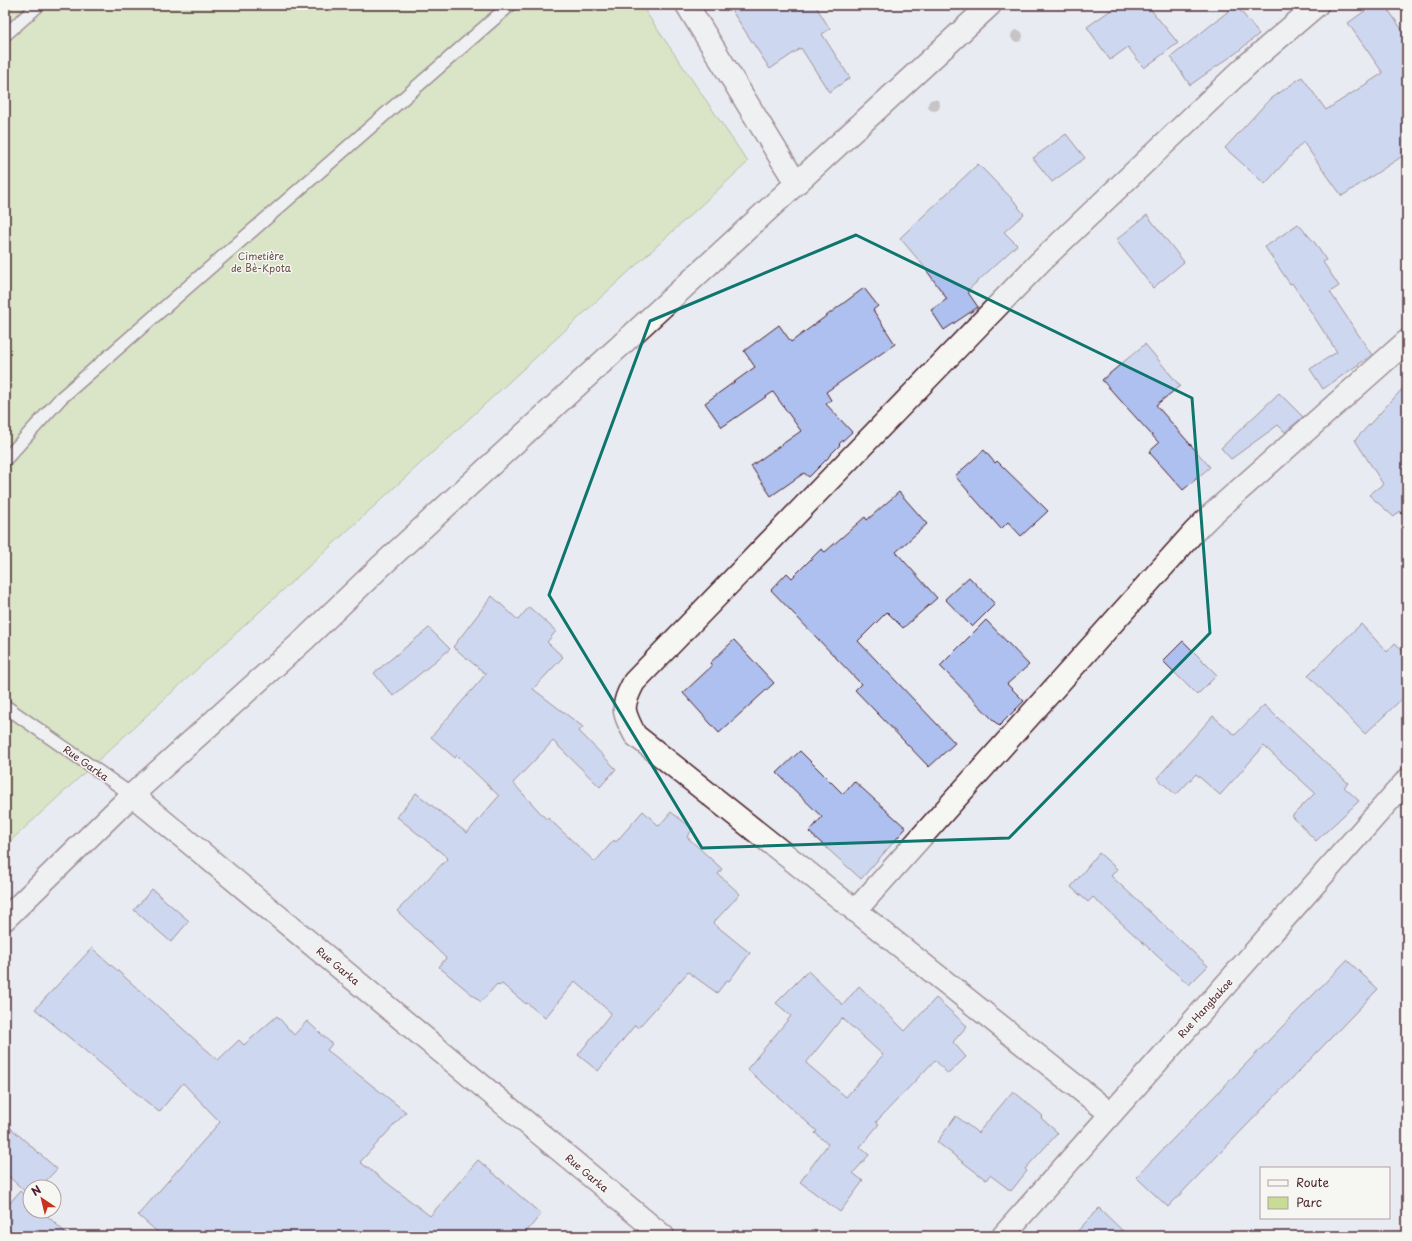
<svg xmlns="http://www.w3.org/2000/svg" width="1412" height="1241" font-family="'Playpen Sans',sans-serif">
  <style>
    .green { fill: #c7dd93; stroke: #887e5f }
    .building { fill: #aec0ef; stroke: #4a1f2b; fill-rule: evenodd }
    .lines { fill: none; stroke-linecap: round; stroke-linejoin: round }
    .lane-casing { stroke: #4a1f2b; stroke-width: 15 }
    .street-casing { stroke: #4a1f2b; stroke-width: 25 }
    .lane { stroke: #f6f6f2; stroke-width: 12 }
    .street { stroke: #f6f6f2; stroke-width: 22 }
    .tree { fill: #a29592 }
    .marked { fill: none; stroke: #0f766e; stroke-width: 3; stroke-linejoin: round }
    .labels { text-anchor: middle; stroke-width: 3; stroke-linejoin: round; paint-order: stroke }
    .park-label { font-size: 10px; fill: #694e45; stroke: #f6f6f2 }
    .street-label { font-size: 10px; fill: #4a1f2b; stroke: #f6f6f2 }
  </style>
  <rect width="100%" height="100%" fill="#e8ebf1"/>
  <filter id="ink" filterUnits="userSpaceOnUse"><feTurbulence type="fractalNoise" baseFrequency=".025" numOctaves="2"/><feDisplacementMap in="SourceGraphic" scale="8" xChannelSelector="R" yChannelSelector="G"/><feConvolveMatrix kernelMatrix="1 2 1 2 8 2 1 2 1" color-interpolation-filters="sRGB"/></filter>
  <g filter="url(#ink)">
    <path class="green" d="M 5,5 L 641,5 L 748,162 L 5,846 Z"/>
    <path class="building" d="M 728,5 L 815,5 L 830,29 L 822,34 L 850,78 L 829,92 L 801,48 L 770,69 Z
      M 1118,5 L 1147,5 L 1178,43 L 1144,68 L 1128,47 L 1110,60 L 1087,27 Z
      M 1236,5 L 1259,34 L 1236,53 L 1190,85 L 1171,57 Z
      M 1373,5 L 1385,5 L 1407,37 L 1407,153 L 1342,196 L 1303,142 L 1265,184 L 1225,148 L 1268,101 L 1302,77 L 1326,110 L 1383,73 L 1348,23 Z
      M 1066,134 L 1085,158 L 1052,182 L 1033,158 Z
      M 978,164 L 1019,206 L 1018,207 L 1024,214 L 1004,232 L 1017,245 L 967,291 L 978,307 L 944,330 L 931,310 L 947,299 L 922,264 L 900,238 Z
      M 1147,215 L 1184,262 L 1153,288 L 1116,240 Z
      M 1298,224 L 1315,243 L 1326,260 L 1323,262 L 1339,286 L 1330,292 L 1372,355 L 1323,389 L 1310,369 L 1337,352 L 1292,283 L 1290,284 L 1265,247 Z
      M 864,288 L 878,306 L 873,310 L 895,344 L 826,392 L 831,400 L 826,404 L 852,432 L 839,444 L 840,445 L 829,456 L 829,457 L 809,477 L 804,473 L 771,496 L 751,466 L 801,431 L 773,392 L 722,427 L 705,403 L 755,367 L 744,351 L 779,325 L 791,342 Z
      M 1145,344 L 1180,386 L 1156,405 L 1210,467 L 1183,490 L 1149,452 L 1159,443 L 1102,380 Z
      M 1407,384 L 1407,523 L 1400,511 L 1394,517 L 1369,495 L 1383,484 L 1355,440 Z
      M 1279,393 L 1303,417 L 1285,432 L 1278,425 L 1231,459 L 1221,448 Z
      M 984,450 L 995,463 L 997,461 L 1048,511 L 1021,536 L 1008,522 L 1001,529 L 955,476 Z
      M 899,492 L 927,524 L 896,552 L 937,598 L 903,628 L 887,612 L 858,641 L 955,743 L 929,767 L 855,690 L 861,684 L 771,590 L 787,573 L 792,578 L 821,549 L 825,552 L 865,517 L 867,520 Z
      M 969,577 L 995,604 L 972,627 L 945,599 Z
      M 492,596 L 518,620 L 529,607 L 556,631 L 547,642 L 563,657 L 533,689 L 583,727 L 579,731 L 616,769 L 600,787 L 553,741 L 513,783 L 547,820 L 548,818 L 595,862 L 614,840 L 616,842 L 643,811 L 659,826 L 671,812 L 693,829 L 687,837 L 722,869 L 718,874 L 740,894 L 713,923 L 750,953 L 729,981 L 727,980 L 717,993 L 688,972 L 638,1028 L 635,1025 L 598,1071 L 578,1055 L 611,1013 L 575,981 L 545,1018 L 527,1003 L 526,1004 L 502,984 L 499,986 L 497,984 L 481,1002 L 439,967 L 446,958 L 397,911 L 448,858 L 397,817 L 416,793 L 467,833 L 499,796 L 457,755 L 455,758 L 431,737 L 486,674 L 453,647 Z
      M 986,620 L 1029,665 L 1007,684 L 1024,701 L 999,726 L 940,666 Z
      M 1361,624 L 1387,652 L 1395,643 L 1407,654 L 1407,694 L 1365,734 L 1308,675 Z
      M 429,628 L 450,649 L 393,696 L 374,673 Z
      M 734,640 L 774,683 L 719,733 L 683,693 L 712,666 L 710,663 Z
      M 1183,641 L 1217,675 L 1197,695 L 1163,661 Z
      M 1264,705 L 1348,783 L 1344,787 L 1359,801 L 1316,841 L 1292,816 L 1315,793 L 1264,746 L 1220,795 L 1196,774 L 1176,795 L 1157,778 L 1213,716 L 1235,735 Z
      M 800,751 L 843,794 L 854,781 L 906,828 L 861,879 L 809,832 L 822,817 L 777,773 Z
      M 1099,853 L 1117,869 L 1111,876 L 1208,966 L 1189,985 L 1093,897 L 1088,902 L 1071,887 Z
      M 152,889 L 189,921 L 171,942 L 134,910 Z
      M 92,948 L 218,1060 L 239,1040 L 244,1045 L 277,1016 L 294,1035 L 307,1021 L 332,1044 L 327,1050 L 406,1112 L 360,1162 L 430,1216 L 478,1160 L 541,1214 L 523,1236 L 162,1236 L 138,1215 L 220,1122 L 183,1083 L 159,1112 L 35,1009 Z
      M 1347,960 L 1378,989 L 1168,1207 L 1136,1177 Z
      M 808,971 L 843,1005 L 859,986 L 905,1031 L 936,998 L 967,1026 L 953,1042 L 966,1057 L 948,1074 L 935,1060 L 876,1122 L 879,1124 L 860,1147 L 869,1155 L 853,1173 L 863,1181 L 840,1212 L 800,1182 L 828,1144 L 815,1133 L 817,1131 L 747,1069 L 791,1016 L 776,1003 ZM 842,1018 L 883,1055 L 846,1097 L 806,1063 Z
      M 1013,1091 L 1043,1116 L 1041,1118 L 1058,1133 L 1025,1169 L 1027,1171 L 1011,1191 L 990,1175 L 986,1180 L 937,1142 L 956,1116 L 978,1133 Z
      M 5,1123 L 57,1169 L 40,1187 L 30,1187 L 30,1196 L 5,1173 Z
      M 20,1191 L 30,1200 L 30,1211 L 42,1211 L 69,1236 L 5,1236 L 5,1209 Z
      M 1099,1208 L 1128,1236 L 1073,1236 Z"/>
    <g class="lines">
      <g class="lane-casing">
        <path id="lane" d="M 5,35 L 39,5
          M 5,460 L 61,398 L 510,5
          M 5,706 L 132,795"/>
      </g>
      <g class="street-casing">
        <path id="street" d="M 687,5 L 796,183
          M 132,795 L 663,1236
          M 855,911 L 1194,532 L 1210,516 L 1407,341
          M 5,919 L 132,795 L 305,639 L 379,568 L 990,5
          M 1111,1114 L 635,735 C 622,710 621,707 634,682 L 1040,262 L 1247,65 L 1317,5
          M 1003,1236 L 1407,780"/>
      </g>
      <use href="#lane" class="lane"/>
      <use href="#street" class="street"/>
    </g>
    <g class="tree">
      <circle cx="1017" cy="36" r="6"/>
      <circle cx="934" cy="105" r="6"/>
    </g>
  </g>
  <path d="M0 0H1412V1241H0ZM 856,235 L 1192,398 L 1210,633 L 1009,838 L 702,848 L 549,595 L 650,321 Z" fill="#e8ebf1" fill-opacity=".55" fill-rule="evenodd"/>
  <path class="marked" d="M 856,235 L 1192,398 L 1210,633 L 1009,838 L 702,848 L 549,595 L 650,321 Z"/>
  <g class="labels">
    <g class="park-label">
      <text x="261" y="260">Cimetière<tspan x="261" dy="12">de Bè-Kpota</tspan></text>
    </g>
    <g class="street-label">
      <text transform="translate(86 763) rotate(35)" y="4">Rue Garka</text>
      <text transform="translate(338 966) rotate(40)" y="4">Rue Garka</text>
      <text transform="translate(1205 1008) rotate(-48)" y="4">Rue Hangbakoe</text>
      <text transform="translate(587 1173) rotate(40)" y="4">Rue Garka</text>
    </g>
  </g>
  <rect width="1412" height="1241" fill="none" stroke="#f6f6f2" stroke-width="20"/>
  <rect x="10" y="10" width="1392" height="1221" fill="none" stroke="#4a1f2b" stroke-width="1.5" filter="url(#ink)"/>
  <rect x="1260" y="1167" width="130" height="52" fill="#f6f6f2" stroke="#b1a0a2"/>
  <rect x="1268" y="1180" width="20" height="6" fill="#f6f6f2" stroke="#b1a0a2"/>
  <text x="1296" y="1187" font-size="12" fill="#4a1f2b">Route</text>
  <rect x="1268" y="1197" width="20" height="12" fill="#c7dd93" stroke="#b1a0a2"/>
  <text x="1296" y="1207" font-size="12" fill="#4a1f2b">Parc</text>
  <g transform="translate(42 1199) rotate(325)"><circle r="19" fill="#f6f6f2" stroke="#b1a0a2"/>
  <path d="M0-3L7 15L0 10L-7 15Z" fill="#c8321e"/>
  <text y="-6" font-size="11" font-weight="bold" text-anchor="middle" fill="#4a1f2b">N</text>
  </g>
</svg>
